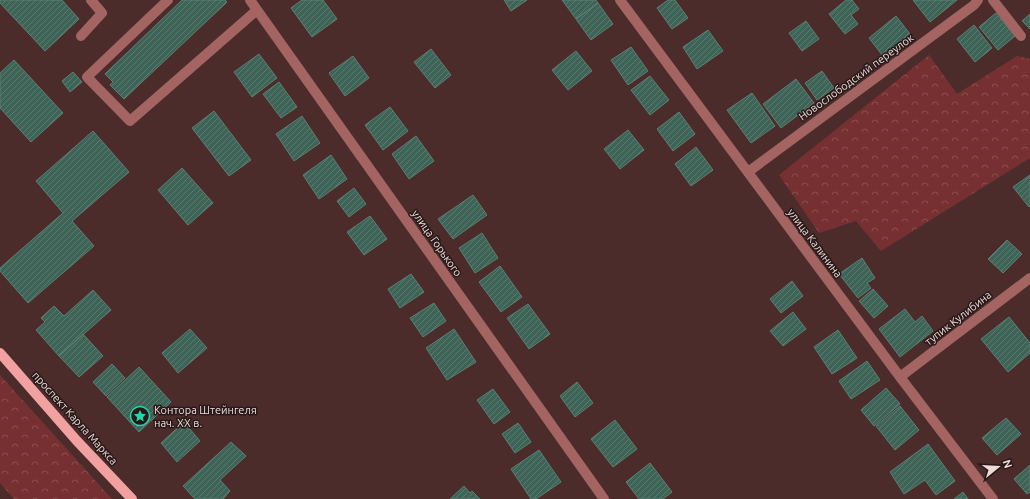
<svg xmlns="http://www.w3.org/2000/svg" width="1030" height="499" font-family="Ubuntu,sans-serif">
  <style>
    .forest { fill: url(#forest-crowns) }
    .building { fill: url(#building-hatch); stroke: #5a8074 }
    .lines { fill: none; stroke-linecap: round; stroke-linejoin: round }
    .minor { stroke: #a46462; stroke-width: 10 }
    .major { stroke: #f1a19f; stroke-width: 10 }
    .labels { text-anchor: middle; stroke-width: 3; stroke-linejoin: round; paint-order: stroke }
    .street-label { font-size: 11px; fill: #efdbd9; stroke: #271918 }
    .poi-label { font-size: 11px; fill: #efdbd9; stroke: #271918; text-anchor: start }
  </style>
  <defs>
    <pattern id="forest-crowns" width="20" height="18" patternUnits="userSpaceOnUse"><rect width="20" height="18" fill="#773031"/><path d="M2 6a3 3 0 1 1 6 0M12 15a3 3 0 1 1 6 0" fill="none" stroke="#8b4d4e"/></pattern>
    <pattern id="building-hatch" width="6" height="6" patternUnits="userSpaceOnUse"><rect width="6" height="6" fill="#3e6357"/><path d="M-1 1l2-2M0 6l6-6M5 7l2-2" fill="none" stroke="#5a796f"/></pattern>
  </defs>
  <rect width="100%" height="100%" fill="#4b2c2b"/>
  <path class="forest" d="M 929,55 L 957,94 L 1017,56 L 1030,59 L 1030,158 L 881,251 L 856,221 L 819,233 L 779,175 Z
    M 0,375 L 112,499 L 14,499 L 0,483 Z"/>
  <path class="building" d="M 0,0 L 62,0 L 79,19 L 45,51 L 0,3 Z
    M 182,0 L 225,0 L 227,2 L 124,99 L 110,85 L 113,82 L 105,74 Z
    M 302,0 L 323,0 L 337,19 L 312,37 L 291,8 Z
    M 504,0 L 527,0 L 511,11 Z
    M 562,0 L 596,0 L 598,3 L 576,19 Z
    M 668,0 L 675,0 L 688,18 L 672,29 L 657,8 Z
    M 846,0 L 852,0 L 859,9 L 851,15 L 858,24 L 845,34 L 829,14 Z
    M 913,0 L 957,0 L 930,22 Z
    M 598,3 L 613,24 L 591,40 L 576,19 Z
    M 996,13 L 1015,36 L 998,50 L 979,27 Z
    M 1030,14 L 1030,29 L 1022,21 Z
    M 896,16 L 910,34 L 883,56 L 869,38 Z
    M 806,21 L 819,39 L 802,51 L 789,33 Z
    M 974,25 L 992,48 L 975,62 L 957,39 Z
    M 708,30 L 723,51 L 697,69 L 683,47 Z
    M 631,47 L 648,71 L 628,85 L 611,60 Z
    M 431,49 L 451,75 L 435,88 L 414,62 Z
    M 576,51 L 592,71 L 568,90 L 552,70 Z
    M 259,54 L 277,78 L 252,97 L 234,72 Z
    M 353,56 L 369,78 L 345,96 L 329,73 Z
    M 14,60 L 63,113 L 31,142 L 0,108 L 0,73 Z
    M 822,71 L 834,88 L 817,100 L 805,83 Z
    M 73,72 L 82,82 L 70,92 L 62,81 Z
    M 650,76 L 669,100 L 650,115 L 631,90 Z
    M 796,79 L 814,103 L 781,128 L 763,104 Z
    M 279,82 L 297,107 L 281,118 L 263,94 Z
    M 752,93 L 775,126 L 751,143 L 727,110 Z
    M 390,107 L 408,131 L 383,150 L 365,125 Z
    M 214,111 L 251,160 L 229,176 L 192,128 Z
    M 679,112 L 695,134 L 673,151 L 657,129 Z
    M 302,116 L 320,143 L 294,161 L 276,134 Z
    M 628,130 L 644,150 L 620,169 L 604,149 Z
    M 93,131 L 129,172 L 72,221 L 94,246 L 28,303 L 0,271 L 0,268 L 63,213 L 36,181 Z
    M 416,136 L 434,161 L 409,179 L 392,154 Z
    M 696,147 L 713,170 L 691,186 L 675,164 Z
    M 331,155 L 347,179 L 319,199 L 303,175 Z
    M 182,168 L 213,203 L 188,225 L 158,190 Z
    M 1030,175 L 1030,206 L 1029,207 L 1013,187 Z
    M 354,188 L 366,204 L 349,217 L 337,201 Z
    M 473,195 L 487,215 L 453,239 L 438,219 Z
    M 370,216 L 387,239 L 364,255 L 347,232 Z
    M 482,233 L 498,258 L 475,273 L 459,248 Z
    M 1007,240 L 1022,254 L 1003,273 L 988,259 Z
    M 862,258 L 875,278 L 867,283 L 871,288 L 858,298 L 839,274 Z
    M 500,266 L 522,297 L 501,312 L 479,282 Z
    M 411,274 L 424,292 L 400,308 L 388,289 Z
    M 792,281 L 803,296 L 781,313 L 770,299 Z
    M 873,289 L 888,306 L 874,318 L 859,301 Z
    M 93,290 L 111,310 L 59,356 L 36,330 L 45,322 L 41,318 L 54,306 L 64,316 Z
    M 434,303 L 446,321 L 423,337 L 410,318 Z
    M 528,304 L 550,334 L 529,349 L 507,318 Z
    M 905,309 L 915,322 L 922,316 L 933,331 L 900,357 L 879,329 Z
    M 793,312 L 806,329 L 783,346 L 770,331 Z
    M 1009,317 L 1030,343 L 1030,353 L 1008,372 L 981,339 Z
    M 190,329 L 207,348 L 178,373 L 162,353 Z
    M 454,329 L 476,362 L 447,380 L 426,348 Z
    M 838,330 L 857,358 L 832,374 L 814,347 Z
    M 83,334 L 103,356 L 79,377 L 59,356 Z
    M 867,361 L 880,380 L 851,399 L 839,381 Z
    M 112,364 L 125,378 L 106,396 L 93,382 Z
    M 139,367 L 171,402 L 139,432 L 107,397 Z
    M 577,382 L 593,403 L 575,417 L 560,396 Z
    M 886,388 L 900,404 L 874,426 L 861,410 Z
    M 493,389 L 510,412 L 494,424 L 477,400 Z
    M 900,406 L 919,430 L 895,450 L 876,426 Z
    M 1006,418 L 1021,434 L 997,455 L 982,438 Z
    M 615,420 L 637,449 L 613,467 L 591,439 Z
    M 184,422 L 200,441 L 177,462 L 161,443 Z
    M 518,423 L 531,442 L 515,453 L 502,434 Z
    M 231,442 L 246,456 L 220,480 L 230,491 L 223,499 L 195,499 L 183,486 Z
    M 928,444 L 955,481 L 936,495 L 925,480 L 904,494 L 890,472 Z
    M 539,450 L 561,482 L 536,499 L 531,499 L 511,469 Z
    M 650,463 L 672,492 L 663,499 L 639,499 L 626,482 Z
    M 1030,465 L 1030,492 L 1027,494 L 1014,479 Z
    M 464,486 L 470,493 L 472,491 L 480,499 L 450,499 Z
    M 963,492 L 968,499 L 954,499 Z"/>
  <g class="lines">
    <path class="minor" d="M 168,0 L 87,77 L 130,121 L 257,10
      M 250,0 L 604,499
      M 620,0 L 900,377 L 993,499
      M 993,0 L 1021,36
      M 81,36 L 102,13 L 91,0
      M 748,172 L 974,5 L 978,0
      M 900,377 L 1030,278"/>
    <path class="major" d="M 0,353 L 77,441 L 132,499"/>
  </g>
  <defs>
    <g id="sight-ring" transform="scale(1)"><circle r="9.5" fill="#271918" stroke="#23d5af" stroke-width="1.5"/><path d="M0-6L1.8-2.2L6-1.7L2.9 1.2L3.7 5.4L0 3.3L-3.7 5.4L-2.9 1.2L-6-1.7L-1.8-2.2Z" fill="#23d5af"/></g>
  </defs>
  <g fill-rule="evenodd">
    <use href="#sight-ring" x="140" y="416"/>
  </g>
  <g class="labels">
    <g class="street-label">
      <text transform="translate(856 77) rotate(-36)" y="4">Новослободский переулок</text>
      <text transform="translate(437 243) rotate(55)" y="4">улица Горького</text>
      <text transform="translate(815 243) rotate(53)" y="4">улица Калинина</text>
      <text transform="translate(958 318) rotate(-38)" y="4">тупик Кулибина</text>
      <text transform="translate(75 418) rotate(48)" y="4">проспект Карла Маркса</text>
    </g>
    <g class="poi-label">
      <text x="154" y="414">Контора Штейнгеля<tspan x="154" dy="13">нач. ХХ в.</tspan></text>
    </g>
  </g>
  <g transform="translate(998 467) rotate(72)" stroke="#271918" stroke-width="3" paint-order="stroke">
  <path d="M0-3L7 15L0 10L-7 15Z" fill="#efdbd9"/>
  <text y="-6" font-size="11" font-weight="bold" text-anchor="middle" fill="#efdbd9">N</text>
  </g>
</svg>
